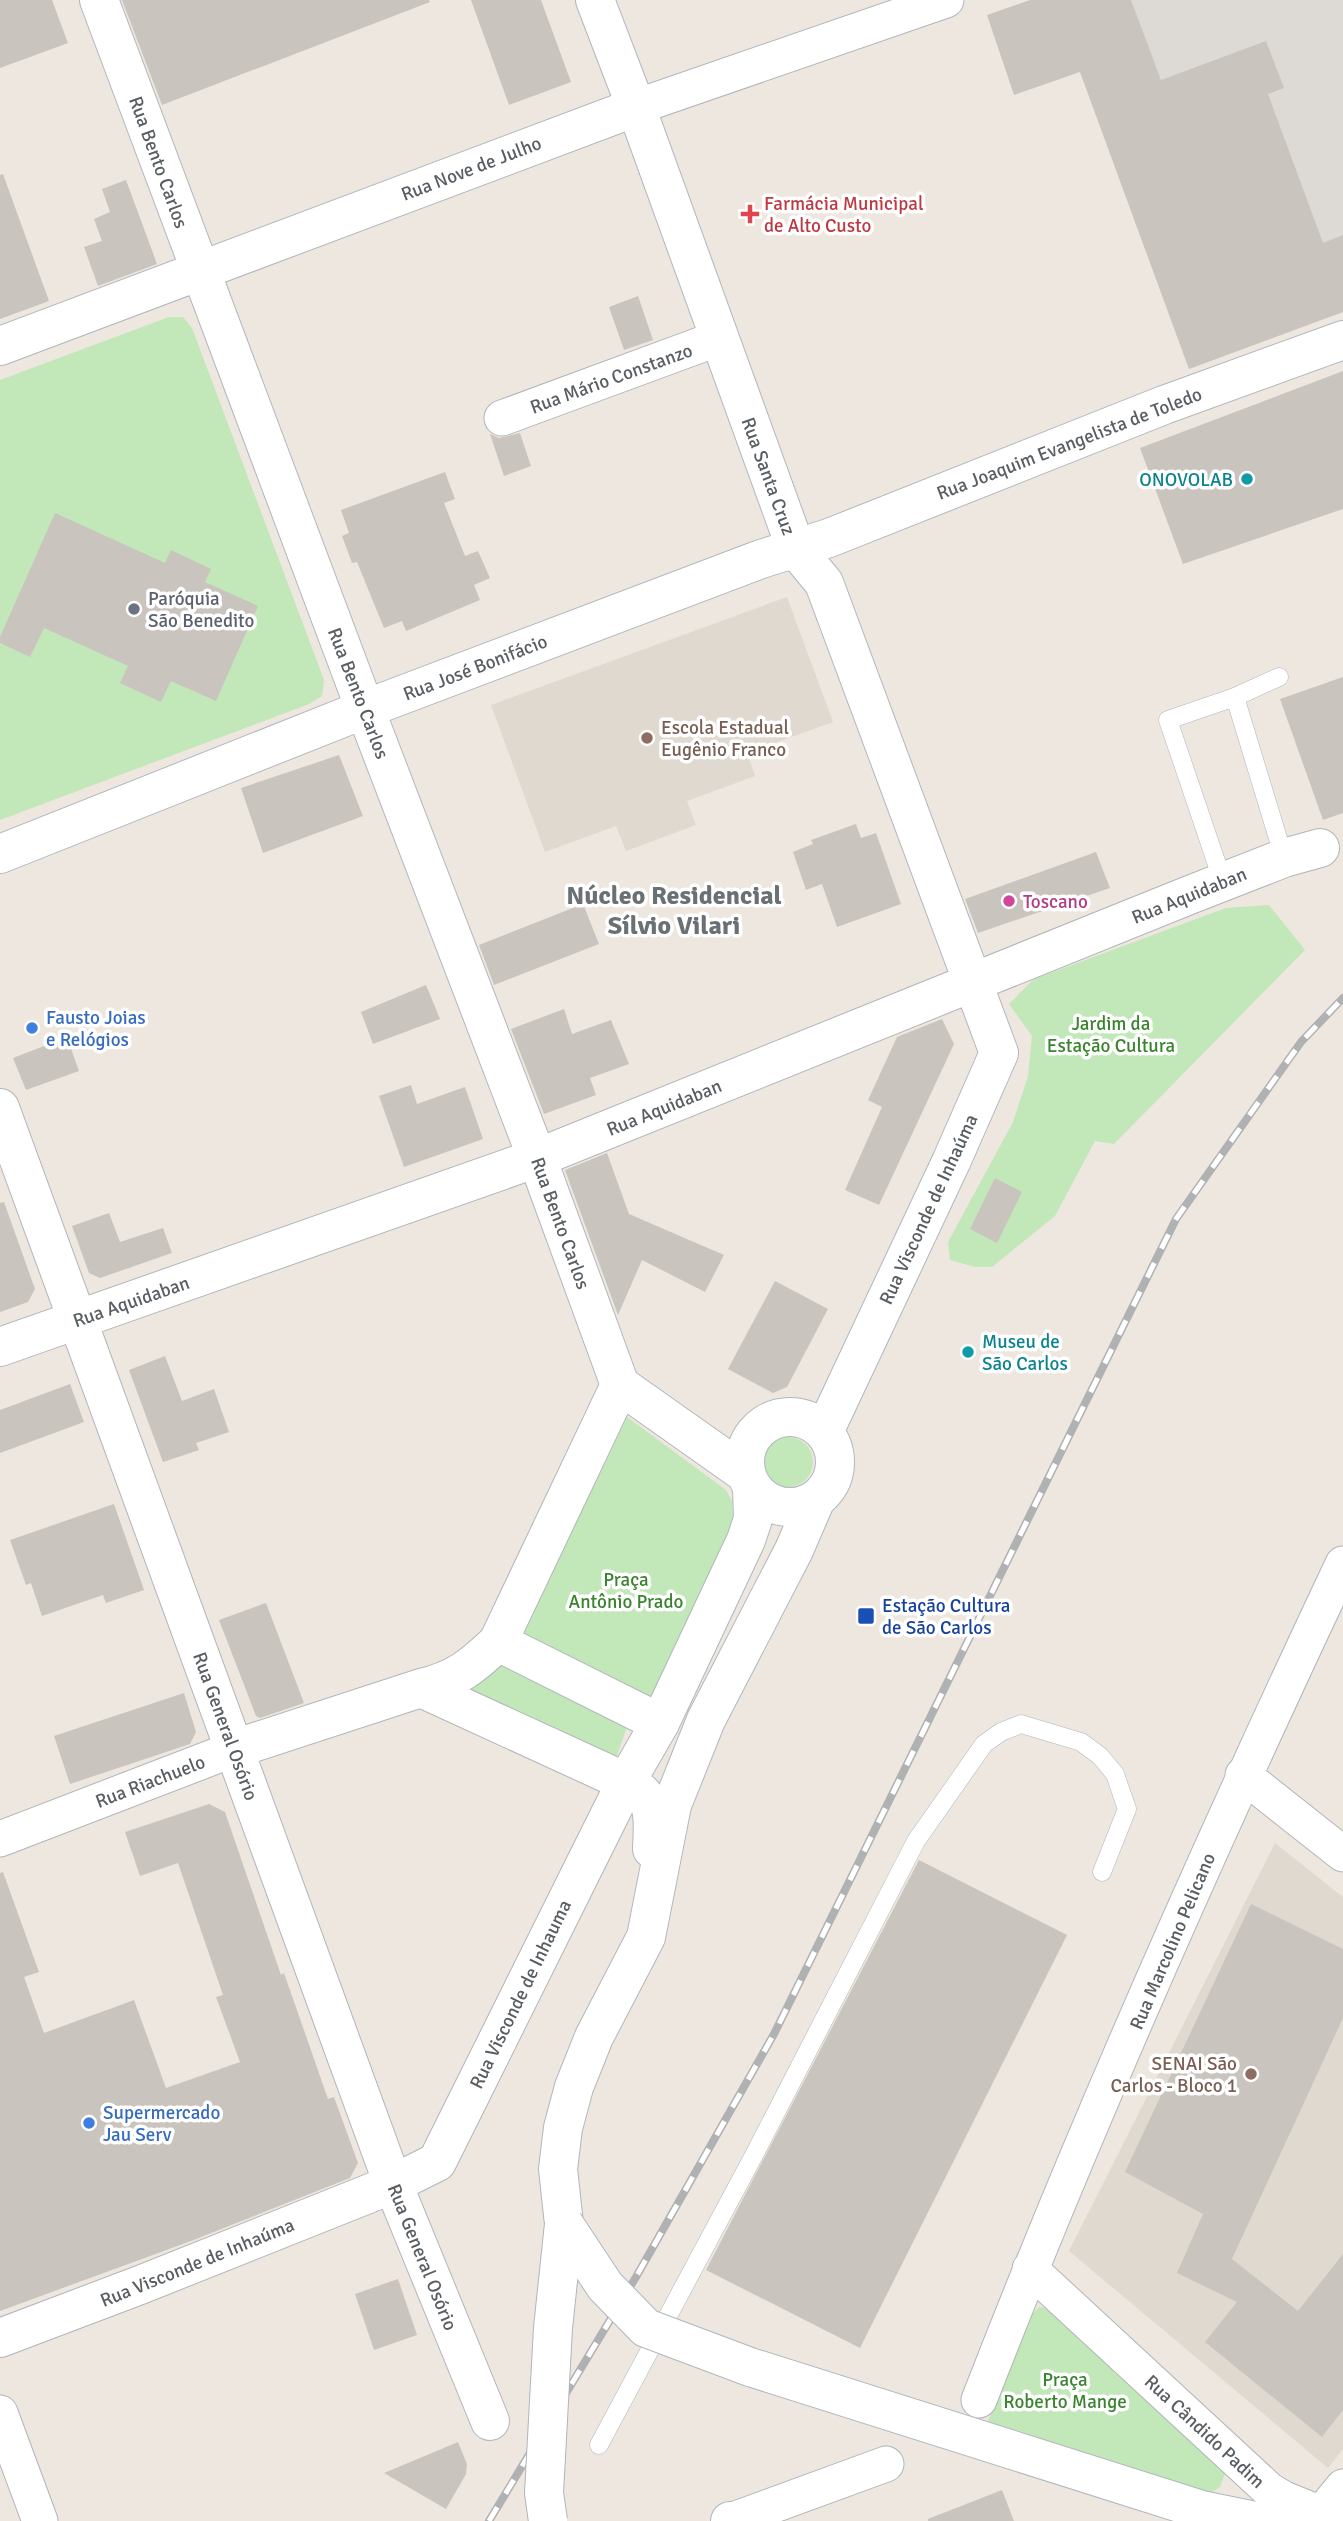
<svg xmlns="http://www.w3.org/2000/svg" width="1343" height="2521" font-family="Signika,sans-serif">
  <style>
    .industrial { fill: #ddd9d4 }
    .education { fill: #dfd9d0 }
    .green { fill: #c2e7b9 }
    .building { fill: #cac4be }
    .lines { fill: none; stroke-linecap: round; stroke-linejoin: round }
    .service-casing { stroke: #b1b5b9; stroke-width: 19 }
    .minor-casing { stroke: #b1b5b9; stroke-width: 37 }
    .tertiary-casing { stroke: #b1b5b9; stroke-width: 40 }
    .secondary-casing { stroke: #b1b7bc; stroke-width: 40 }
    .service { stroke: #fff; stroke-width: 18 }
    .minor { stroke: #fff; stroke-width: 35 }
    .tertiary { stroke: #fff; stroke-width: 38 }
    .secondary { stroke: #fff; stroke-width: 38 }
    .rail-casing { stroke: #b0b1b2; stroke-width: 8 }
    .rail { stroke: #fff; stroke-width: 5; stroke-dasharray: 16; stroke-linecap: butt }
    .tertiary-bridge-casing { stroke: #b1b5b9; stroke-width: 40; stroke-linecap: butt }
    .secondary-bridge-casing { stroke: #b1b7bc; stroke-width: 40; stroke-linecap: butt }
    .tertiary-bridge { stroke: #fff; stroke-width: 38 }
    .secondary-bridge { stroke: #fff; stroke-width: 38 }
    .health-dot { fill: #e0444e; stroke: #fff; stroke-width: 2.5 }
    .culture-dot { fill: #0f9aa8; stroke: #fff; stroke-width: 2.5 }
    .worship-dot { fill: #6b7280; stroke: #fff; stroke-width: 2.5 }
    .education-dot { fill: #8d6e63; stroke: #fff; stroke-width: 2.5 }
    .hotel-dot { fill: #d1479c; stroke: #fff; stroke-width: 2.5 }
    .shop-dot { fill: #3f7fe0; stroke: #fff; stroke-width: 2.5 }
    .transit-dot { fill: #1a4fb4; stroke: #fff; stroke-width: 2.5 }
    .labels { text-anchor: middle; stroke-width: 7; stroke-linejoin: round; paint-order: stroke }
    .street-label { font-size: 19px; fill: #585e62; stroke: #fff }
    .health-label { font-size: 19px; fill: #be3a42; stroke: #fff; text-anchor: start }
    .culture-label { font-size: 19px; fill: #0d838f; stroke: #fff; text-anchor: end }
    .worship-label { font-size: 19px; fill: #5b616d; stroke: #fff; text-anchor: start }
    .education-label { font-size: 19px; fill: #785e54; stroke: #fff; text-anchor: start }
    .hotel-label { font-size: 19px; fill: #b23c85; stroke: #fff; text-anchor: start }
    .shop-label { font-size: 19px; fill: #366cbe; stroke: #fff; text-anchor: start }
    .park-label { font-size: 19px; fill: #3a842e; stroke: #fff }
    .transit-label { font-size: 19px; fill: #164399; stroke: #fff; text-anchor: start }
    .district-label { font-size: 26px; font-weight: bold; fill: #697174; stroke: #fff }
  </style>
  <rect width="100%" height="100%" fill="#ede7df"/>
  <path class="industrial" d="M 1054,0 L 1343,0 L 1343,312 L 1189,369 Z"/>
  <path class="education" d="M 787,597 L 833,722 L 747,753 L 755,776 L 687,801 L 696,825 L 626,851 L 616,826 L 545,852 L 491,705 Z
    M 1275,1843 L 1343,1897 L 1343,2449 L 1328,2468 L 1069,2251 Z"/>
  <path class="green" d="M 169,317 L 183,317 L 192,328 L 324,680 L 322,696 L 309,704 L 0,820 L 0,380 Z
    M 1269,905 L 1305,950 L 1114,1144 L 1095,1141 L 1055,1216 L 992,1267 L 975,1267 L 950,1260 L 948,1242 L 1013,1122 L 1028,1076 L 1032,1036 L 1009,1004 L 1034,979 L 1226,908 Z
    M 627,1417 L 726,1490 L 732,1501 L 733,1522 L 655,1700 L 520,1634 L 527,1626 Z
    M763 1462a25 25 0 1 1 50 0a25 25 0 1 1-50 0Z
    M 498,1663 L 627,1727 L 613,1767 L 463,1688 Z
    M 1039,2307 L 1059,2309 L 1226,2471 L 1220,2487 L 1210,2493 L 987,2423 L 1029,2317 Z"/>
  <path class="building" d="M 0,0 L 52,0 L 68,43 L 0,68 Z
    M 122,0 L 429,0 L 430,2 L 162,105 Z
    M 471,0 L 541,0 L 571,82 L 509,105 Z
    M 1030,0 L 1131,0 L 1161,80 L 1266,41 L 1284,88 L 1268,94 L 1323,243 L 1343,235 L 1343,312 L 1189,369 L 1080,72 L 1014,95 L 987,15 Z
    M 3,174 L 49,301 L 0,319 L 0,175 Z
    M 126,180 L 157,264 L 98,286 L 84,247 L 102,241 L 94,219 L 110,212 L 102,189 Z
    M 638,296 L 653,340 L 624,350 L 609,307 Z
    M 1343,371 L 1343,509 L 1183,564 L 1140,448 Z
    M 520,433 L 531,466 L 504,476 L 490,434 L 499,438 Z
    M 445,472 L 455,499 L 444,503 L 465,556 L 478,551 L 490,578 L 474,585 L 480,600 L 406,631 L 402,621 L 384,628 L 357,562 L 352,563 L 342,536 L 349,533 L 341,510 Z
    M 55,513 L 165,563 L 171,550 L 211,569 L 205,582 L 258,606 L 216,701 L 171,681 L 161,702 L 120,683 L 128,666 L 44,628 L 30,657 L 0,643 L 0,637 Z
    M 1343,677 L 1343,813 L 1323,820 L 1280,699 Z
    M 339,755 L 363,816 L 263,853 L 241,788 Z
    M 856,824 L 861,838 L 876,833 L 901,904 L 837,927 L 822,884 L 806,890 L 793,852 L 813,844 L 811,840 Z
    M 1096,852 L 1110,888 L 978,933 L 965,899 Z
    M 583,904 L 599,944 L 494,985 L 479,945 Z
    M 426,985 L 440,1019 L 373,1044 L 361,1012 Z
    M 564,1009 L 572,1034 L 611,1020 L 629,1064 L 590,1078 L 596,1095 L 544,1114 L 511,1029 Z
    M 942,1019 L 954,1044 L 879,1205 L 845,1190 L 882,1107 L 868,1100 L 897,1037 Z
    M 57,1041 L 60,1047 L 69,1043 L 79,1071 L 26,1090 L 13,1058 Z
    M 411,1085 L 417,1104 L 465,1087 L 483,1139 L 404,1167 L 379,1096 Z
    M 607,1153 L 629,1214 L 724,1255 L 705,1292 L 642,1260 L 618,1315 L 565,1170 Z
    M 995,1178 L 1022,1192 L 997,1243 L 970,1229 Z
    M 4,1202 L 35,1289 L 28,1302 L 0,1312 L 0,1203 Z
    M 109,1213 L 120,1242 L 163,1228 L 172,1253 L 100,1278 L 89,1273 L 72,1226 Z
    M 775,1281 L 828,1309 L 787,1387 L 773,1393 L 728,1369 Z
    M 165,1356 L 182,1401 L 214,1389 L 229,1432 L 196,1443 L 199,1450 L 163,1462 L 129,1370 Z
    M 70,1384 L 84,1422 L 0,1453 L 0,1410 Z
    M 114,1504 L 144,1590 L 106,1603 L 103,1595 L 42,1616 L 31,1583 L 26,1585 L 10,1540 Z
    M 266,1603 L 304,1703 L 260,1718 L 256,1716 L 219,1620 Z
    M 184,1693 L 196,1732 L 190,1744 L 70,1784 L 54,1736 Z
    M 209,1804 L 225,1812 L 281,1975 L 284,1973 L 328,2099 L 334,2097 L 358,2163 L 350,2178 L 191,2241 L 0,2311 L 0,1873 L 3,1872 L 39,1972 L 24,1977 L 44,2033 L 134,2000 L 166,2088 L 240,2062 L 216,1997 L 223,1995 L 178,1863 L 140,1876 L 125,1832 Z
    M 919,1860 L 1067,1935 L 860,2348 L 706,2270 Z
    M 1251,1904 L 1343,1949 L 1343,2018 L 1232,2259 L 1298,2311 L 1343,2254 L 1343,2410 L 1322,2437 L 1205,2342 L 1237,2302 L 1177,2273 L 1203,2214 L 1125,2172 Z
    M 398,2279 L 417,2335 L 374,2350 L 355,2294 Z
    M 458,2442 L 467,2464 L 466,2474 L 446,2509 L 384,2473 Z
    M 1002,2490 L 1014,2521 L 928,2521 L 928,2519 Z"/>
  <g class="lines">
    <g class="service-casing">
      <path id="service" d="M 1235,697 L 1279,677
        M 1223,882 L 1168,720 L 1235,697 L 1284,858
        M 599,2445 L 753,2157 L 916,1841 L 984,1744 L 1001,1732 L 1021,1724 L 1081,1742 L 1100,1756 L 1115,1774 L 1127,1809 L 1102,1872"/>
    </g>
    <g class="minor-casing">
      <path id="minor" d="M 636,107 L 946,0
        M 502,418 L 719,338
        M 1243,1775 L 1343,1854
        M 0,1839 L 234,1749
        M 1030,2269 L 1269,2490 L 1284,2499 L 1321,2514 L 1343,2487
        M 979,2400 C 1089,2117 1213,1839 1343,1564
        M 0,2413 L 40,2521
        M 733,2520 L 886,2464"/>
    </g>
    <g class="tertiary-casing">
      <path id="tertiary" d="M 0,1108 L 393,2184 L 490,2421
        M 0,1347 L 537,1158 L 1187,896 L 1284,858 L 1320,848
        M 498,1642 L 660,1723
        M 234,1749 L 421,1688 C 456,1680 473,1666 498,1642 L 620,1385
        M 0,2338 L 140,2285 L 393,2184 L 437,2162 L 626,1782 L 421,1688
        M 730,2521 L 734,2521"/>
    </g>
    <g class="secondary-casing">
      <path id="secondary" d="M 99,0 L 365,709 L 537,1158 L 620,1385 L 746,1474
        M 595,0 L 636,107 L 796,549 L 824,583 L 999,1053 L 951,1162 L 824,1432
        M 0,346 L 636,107
        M 0,854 L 365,709 L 761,559 L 829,538 L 1164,405 L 1343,340
        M745 1462a45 45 0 1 1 90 0a45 45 0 1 1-90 0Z
        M 652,1849 C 653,1819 658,1798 626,1782 L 660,1723 L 746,1540 L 753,1519 L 752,1487
        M 564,2224 L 558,2169 L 563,2128 L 574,2087 L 594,2037 L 646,1937 L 672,1805 L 706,1720 L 794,1550 L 816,1499
        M 750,2367 L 1202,2510 L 1256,2521
        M 1274,2521 L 1321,2514 L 1330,2521"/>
    </g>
    <use href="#service" class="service"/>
    <use href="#minor" class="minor"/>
    <use href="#tertiary" class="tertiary"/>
    <use href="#secondary" class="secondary"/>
    <g class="rail-casing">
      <path id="rail" d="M 489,2521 L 636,2277 L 774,2034 L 1176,1219 L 1301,1042 L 1343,998"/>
    </g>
    <use href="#rail" class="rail"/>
    <g class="tertiary-bridge-casing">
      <path id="tertiary-bridge" d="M 548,2521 L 544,2493 L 553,2328 L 564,2224"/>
    </g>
    <g class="secondary-bridge-casing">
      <path id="secondary-bridge" d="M 564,2224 L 605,2286 L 646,2328 L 750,2367"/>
    </g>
    <use href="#tertiary-bridge" class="tertiary-bridge"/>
    <use href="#secondary-bridge" class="secondary-bridge"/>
  </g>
  <path class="health-dot" d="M746.5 203.5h7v7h7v7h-7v7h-7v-7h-7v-7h7z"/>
  <g class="culture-dot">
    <circle cx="1247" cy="479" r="7"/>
    <circle cx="968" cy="1352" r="7"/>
  </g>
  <circle class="worship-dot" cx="134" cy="609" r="7"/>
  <g class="education-dot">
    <circle cx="647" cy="738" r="7"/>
    <circle cx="1251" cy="2074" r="7"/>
  </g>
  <circle class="hotel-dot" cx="1009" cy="901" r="7"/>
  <g class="shop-dot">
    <circle cx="32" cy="1028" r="7"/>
    <circle cx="89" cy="2123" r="7"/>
  </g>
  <rect class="transit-dot" x="857" y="1607" width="18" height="18" rx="3.5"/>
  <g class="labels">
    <g class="street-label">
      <text transform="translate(159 162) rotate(70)" y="7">Rua Bento Carlos</text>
      <text transform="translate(471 168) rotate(-21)" y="7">Rua Nove de Julho</text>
      <text transform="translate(611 378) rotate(-20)" y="7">Rua Mário Constanzo</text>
      <text transform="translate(1069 443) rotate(-21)" y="7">Rua Joaquim Evangelista de Toledo</text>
      <text transform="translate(769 476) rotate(70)" y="7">Rua Santa Cruz</text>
      <text transform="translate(475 667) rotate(-21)" y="7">Rua José Bonifácio</text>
      <text transform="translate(359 693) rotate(69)" y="7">Rua Bento Carlos</text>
      <text transform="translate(1189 895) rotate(-22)" y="7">Rua Aquidaban</text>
      <text transform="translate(664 1107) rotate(-22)" y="7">Rua Aquidaban</text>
      <text transform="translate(928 1209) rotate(-65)" y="7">Rua Visconde de Inhaúma</text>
      <text transform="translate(561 1223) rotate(70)" y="7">Rua Bento Carlos</text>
      <text transform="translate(131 1301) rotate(-19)" y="7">Rua Aquidaban</text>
      <text transform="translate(226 1726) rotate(70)" y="7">Rua General Osório</text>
      <text transform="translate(150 1781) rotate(-21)" y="7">Rua Riachuelo</text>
      <text transform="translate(1172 1941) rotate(-67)" y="7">Rua Marcolino Pelicano</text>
      <text transform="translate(520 1994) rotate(-64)" y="7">Rua Visconde de Inhauma</text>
      <text transform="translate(423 2257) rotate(68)" y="7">Rua General Osório</text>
      <text transform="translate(197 2262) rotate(-22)" y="7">Rua Visconde de Inhaúma</text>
      <text transform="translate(1205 2431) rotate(43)" y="7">Rua Cândido Padim</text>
    </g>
    <g class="health-label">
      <text x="764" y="210">Farmácia Municipal<tspan x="764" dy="22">de Alto Custo</tspan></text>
    </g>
    <g class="culture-label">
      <text x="1233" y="486">ONOVOLAB</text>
      <text x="982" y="1348" text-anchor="start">Museu de<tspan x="982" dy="22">São Carlos</tspan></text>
    </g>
    <g class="worship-label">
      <text x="148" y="605">Paróquia<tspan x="148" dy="22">São Benedito</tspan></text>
    </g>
    <g class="education-label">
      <text x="661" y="734">Escola Estadual<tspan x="661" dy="22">Eugênio Franco</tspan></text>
      <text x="1237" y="2070" text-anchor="end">SENAI São<tspan x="1237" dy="22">Carlos - Bloco 1</tspan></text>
    </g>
    <g class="hotel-label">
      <text x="1023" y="908">Toscano</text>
    </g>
    <g class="shop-label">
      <text x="46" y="1024">Fausto Joias<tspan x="46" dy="22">e Relógios</tspan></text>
      <text x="103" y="2119">Supermercado<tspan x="103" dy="22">Jau Serv</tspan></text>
    </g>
    <g class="park-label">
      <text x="1111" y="1030">Jardim da<tspan x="1111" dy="22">Estação Cultura</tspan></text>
      <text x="626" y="1586">Praça<tspan x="626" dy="22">Antônio Prado</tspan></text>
      <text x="1065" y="2386">Praça<tspan x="1065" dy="22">Roberto Mange</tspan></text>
    </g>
    <g class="transit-label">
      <text x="882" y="1612">Estação Cultura<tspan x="882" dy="22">de São Carlos</tspan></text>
    </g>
    <g class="district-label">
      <text x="674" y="904">Núcleo Residencial<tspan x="674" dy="30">Sílvio Vilari</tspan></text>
    </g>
  </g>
</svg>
